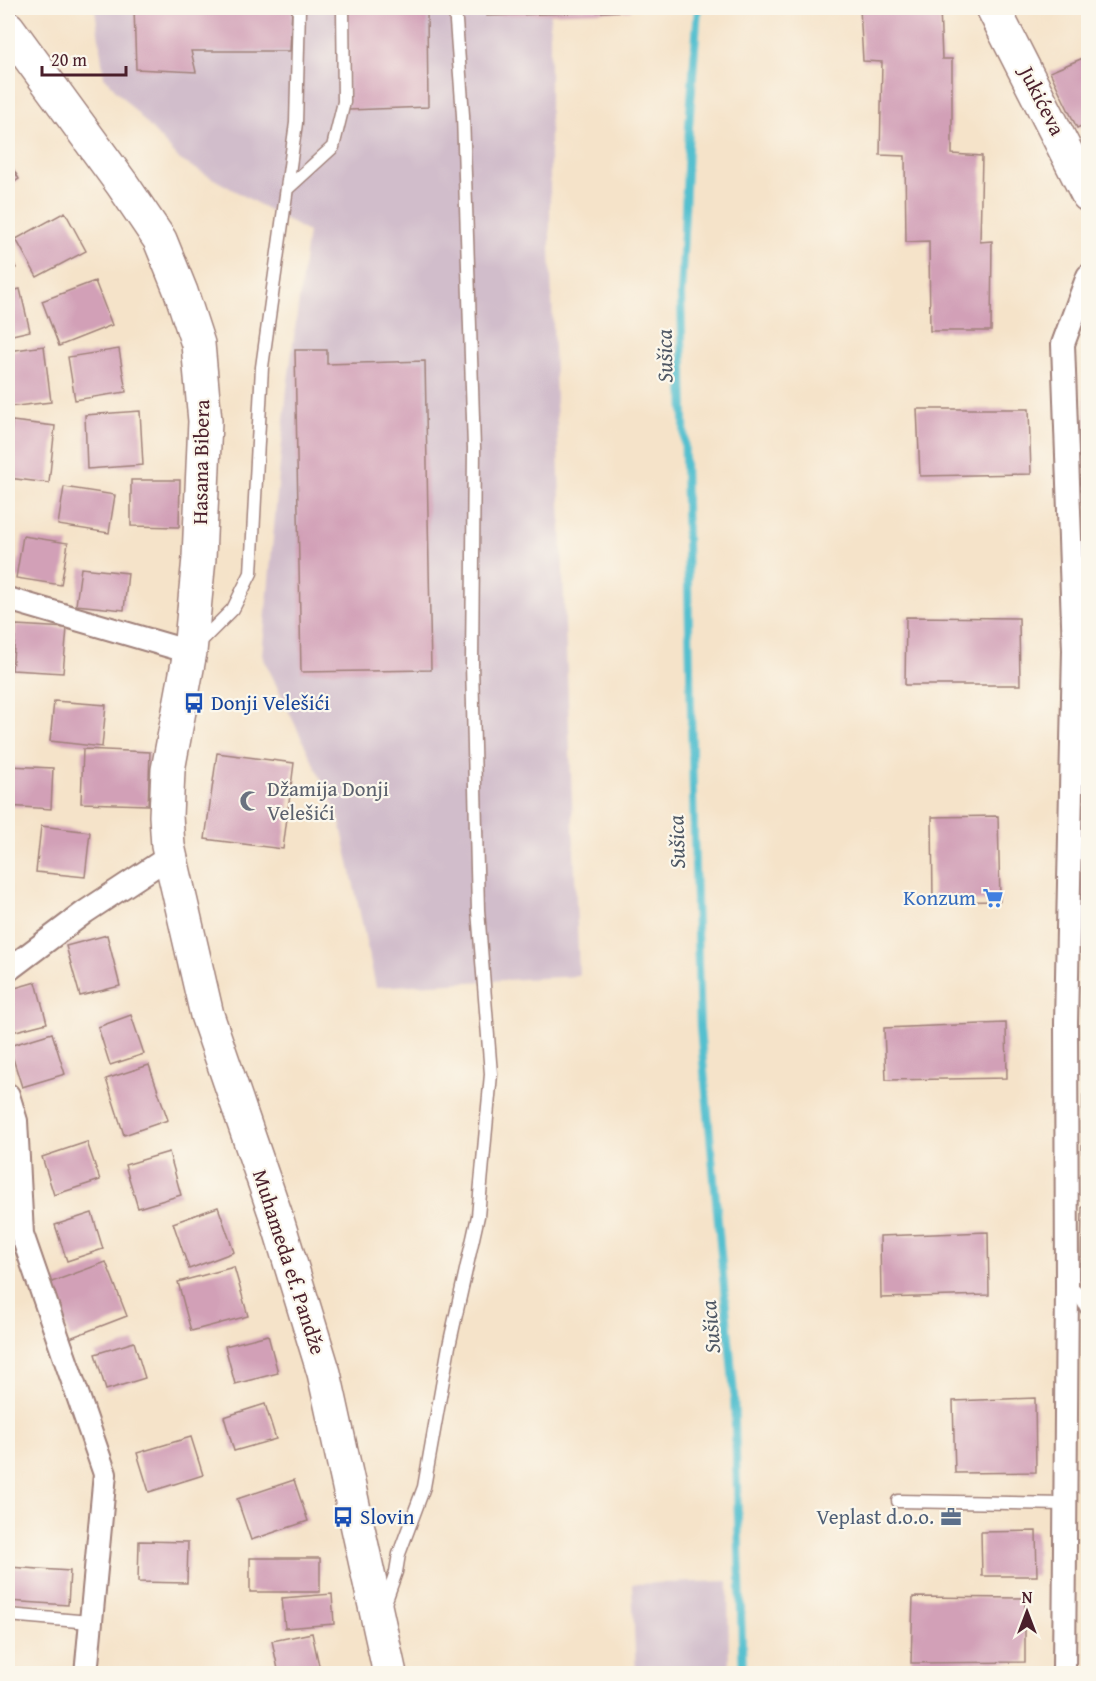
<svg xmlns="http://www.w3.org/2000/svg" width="1096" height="1681" font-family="'Gentium Book Plus',serif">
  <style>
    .industrial { fill: #d1bdcb }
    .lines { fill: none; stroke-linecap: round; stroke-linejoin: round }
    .stream { stroke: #55c0cf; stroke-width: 8 }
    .building { fill: #d2a0b7 }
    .lane-casing { stroke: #a0817a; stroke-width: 15 }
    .street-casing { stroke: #a0817a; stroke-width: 26 }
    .secondary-casing { stroke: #a0817a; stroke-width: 36 }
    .lane { stroke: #fff; stroke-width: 12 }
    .street { stroke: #fff; stroke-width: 22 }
    .secondary { stroke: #fff; stroke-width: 33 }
    .labels { text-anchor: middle; stroke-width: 4.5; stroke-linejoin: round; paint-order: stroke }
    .street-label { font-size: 21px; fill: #4a1f2b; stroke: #fbf7ec }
    .transit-label { font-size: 21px; fill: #164399; stroke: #fbf7ec; text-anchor: start }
    .worship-label { font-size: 21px; fill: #5b616d; stroke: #fbf7ec; text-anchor: start }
    .shop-label { font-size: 21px; fill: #366cbe; stroke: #fbf7ec; text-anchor: end }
    .service-label { font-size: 21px; fill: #4e5e75; stroke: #fbf7ec; text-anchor: end }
    .water-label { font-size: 22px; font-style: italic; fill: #4e5764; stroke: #fbf7ec }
  </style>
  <rect width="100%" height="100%" fill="#fbf7ec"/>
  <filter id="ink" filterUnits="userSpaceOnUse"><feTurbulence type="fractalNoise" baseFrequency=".0167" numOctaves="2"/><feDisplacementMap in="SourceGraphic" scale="12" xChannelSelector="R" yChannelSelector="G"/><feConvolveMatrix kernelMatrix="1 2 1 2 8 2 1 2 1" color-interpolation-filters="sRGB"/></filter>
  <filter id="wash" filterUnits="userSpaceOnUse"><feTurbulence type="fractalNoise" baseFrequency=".008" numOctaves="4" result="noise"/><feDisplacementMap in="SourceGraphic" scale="24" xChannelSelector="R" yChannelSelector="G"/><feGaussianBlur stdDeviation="1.35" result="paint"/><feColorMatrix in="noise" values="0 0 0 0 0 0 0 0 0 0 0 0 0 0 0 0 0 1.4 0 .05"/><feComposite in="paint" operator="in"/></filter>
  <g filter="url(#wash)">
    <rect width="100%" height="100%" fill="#f5e3c9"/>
    <path class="industrial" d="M 95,8 L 631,8 L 631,11 L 550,9 L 550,249 L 579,976 L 376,987 L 339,817 L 262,655 L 287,389 L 308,232 L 180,160 L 104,77 Z
      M 728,1581 L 729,1673 L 636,1673 L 632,1584 Z"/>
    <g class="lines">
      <path class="stream" d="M 698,8 L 689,127 L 681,295 L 694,835 L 700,1028 L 734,1394 L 743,1674"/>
    </g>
    <g id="blocks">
      <path class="building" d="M 134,8 L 292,8 L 290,51 L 191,51 L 196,72 L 136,69 Z
        M 348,8 L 427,8 L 428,107 L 349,110 Z
        M 486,8 L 631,8 L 631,11 L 487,16 Z
        M 860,8 L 940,8 L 942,59 L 952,59 L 952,154 L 982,156 L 980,242 L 992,241 L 991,331 L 930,331 L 929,241 L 906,242 L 905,156 L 880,155 L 882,62 L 863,61 Z
        M 1088,56 L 1088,123 L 1077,128 L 1050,72 Z
        M 8,160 L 19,179 L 8,186 Z
        M 65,212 L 86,251 L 37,277 L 16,239 Z
        M 8,250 L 16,268 L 8,272 Z
        M 95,281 L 112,325 L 59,346 L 42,301 Z
        M 20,289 L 30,331 L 8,336 L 8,292 Z
        M 44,346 L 51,402 L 8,407 L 8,351 Z
        M 119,349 L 126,392 L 75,400 L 68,357 Z
        M 295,350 L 327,350 L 327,364 L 425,361 L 431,670 L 301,672 Z
        M 1086,371 L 1088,371 L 1088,451 L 1084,451 Z
        M 917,409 L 1029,409 L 1031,474 L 920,476 Z
        M 140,411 L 143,465 L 87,469 L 85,415 Z
        M 12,421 L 55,426 L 49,483 L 8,478 Z
        M 131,480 L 180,480 L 179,527 L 131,526 Z
        M 64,487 L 115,495 L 109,533 L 58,525 Z
        M 1082,535 L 1088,535 L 1088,618 L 1082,618 Z
        M 23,536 L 68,543 L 61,585 L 16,578 Z
        M 81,568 L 128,573 L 124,610 L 76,605 Z
        M 906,617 L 1019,618 L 1020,685 L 905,685 Z
        M 16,625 L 67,628 L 63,673 L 12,670 Z
        M 54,701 L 106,705 L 102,747 L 50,741 Z
        M 83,749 L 150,752 L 148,805 L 81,803 Z
        M 217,753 L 294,763 L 283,849 L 205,839 Z
        M 8,766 L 53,768 L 51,809 L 8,806 Z
        M 998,816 L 1000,901 L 933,902 L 932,817 Z
        M 41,826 L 90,832 L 85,877 L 36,872 Z
        M 1080,860 L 1088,860 L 1088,910 L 1081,910 Z
        M 107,935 L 120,986 L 80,996 L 66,946 Z
        M 36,982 L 47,1023 L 12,1032 L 8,1017 L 8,990 Z
        M 131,1015 L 144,1054 L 110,1065 L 98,1027 Z
        M 1006,1023 L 1007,1078 L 886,1080 L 884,1028 Z
        M 52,1033 L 65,1074 L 22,1087 L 9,1046 Z
        M 149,1065 L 168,1120 L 124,1135 L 106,1079 Z
        M 1083,1095 L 1088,1095 L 1088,1153 L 1082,1153 Z
        M 87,1142 L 100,1180 L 54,1195 L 42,1157 Z
        M 169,1152 L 181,1195 L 138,1208 L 125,1165 Z
        M 218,1207 L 234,1252 L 189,1269 L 173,1223 Z
        M 1082,1207 L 1088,1207 L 1088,1269 L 1081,1269 Z
        M 92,1213 L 103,1249 L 67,1261 L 55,1225 Z
        M 988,1232 L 989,1295 L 881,1298 L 880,1236 Z
        M 106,1262 L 127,1316 L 70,1338 L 49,1283 Z
        M 234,1267 L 248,1316 L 191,1331 L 178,1282 Z
        M 268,1335 L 278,1373 L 235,1384 L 225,1346 Z
        M 134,1342 L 145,1378 L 106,1390 L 95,1354 Z
        M 1035,1398 L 1036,1472 L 955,1473 L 953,1401 Z
        M 265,1404 L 276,1439 L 234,1451 L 224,1417 Z
        M 191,1437 L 203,1475 L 149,1492 L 137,1453 Z
        M 294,1480 L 308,1521 L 251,1540 L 237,1499 Z
        M 1036,1531 L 1037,1576 L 982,1576 L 981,1532 Z
        M 139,1541 L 188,1542 L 187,1583 L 138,1582 Z
        M 250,1558 L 320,1558 L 320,1592 L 250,1592 Z
        M 8,1567 L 70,1571 L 68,1605 L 8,1601 Z
        M 332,1594 L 334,1624 L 285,1628 L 282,1598 Z
        M 913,1597 L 1025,1598 L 1025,1662 L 911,1663 Z
        M 312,1633 L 320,1670 L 302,1674 L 279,1674 L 272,1641 Z"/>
    </g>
  </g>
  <g filter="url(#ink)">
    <use href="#blocks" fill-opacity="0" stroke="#a0817a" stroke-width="1.5"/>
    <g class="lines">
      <g class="lane-casing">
        <path id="lane" d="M 287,189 L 333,147 L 344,102 L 343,8
          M 197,645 L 233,609 L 251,573 L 262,367 L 296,123 L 299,8
          M 1067,1284 L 1080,1296 L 1088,1311
          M 898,1501 L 1066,1504
          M 384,1606 L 396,1572 L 399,1554 L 424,1487 L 449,1346 L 478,1216 L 491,1074 L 478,910 L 472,664 L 474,448 L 463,115 L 455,8
          M 8,1615 L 90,1622"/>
      </g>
      <g class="street-casing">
        <path id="street" d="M 8,599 L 190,652
          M 8,970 L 85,912 L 170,856
          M 8,1095 L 16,1121 L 22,1234 L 105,1474 L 86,1674
          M 1064,1674 L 1067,1284 L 1066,1023 L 1074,650 L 1063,344 L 1088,276"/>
      </g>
      <g class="secondary-casing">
        <path id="secondary" d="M 993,8 L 1088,195
          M 8,28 L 122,184 L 160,240 L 181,292 L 198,344 L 205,421 L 199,558 L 190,652 L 168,770 L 166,816 L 168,846 L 207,1015 L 275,1213 L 324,1373 L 390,1674"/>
      </g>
      <use href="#lane" class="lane"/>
      <use href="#street" class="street"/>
      <use href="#secondary" class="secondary"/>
    </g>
  </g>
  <defs>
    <g id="bus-bare" transform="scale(1.62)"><path d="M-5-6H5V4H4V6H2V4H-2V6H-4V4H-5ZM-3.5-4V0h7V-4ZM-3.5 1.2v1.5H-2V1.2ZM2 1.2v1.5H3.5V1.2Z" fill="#1a4fb4" stroke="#fbf7ec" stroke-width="2.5" paint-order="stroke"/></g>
    <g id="mosque-bare" transform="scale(1.62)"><path d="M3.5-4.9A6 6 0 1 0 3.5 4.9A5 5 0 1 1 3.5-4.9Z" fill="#6b7280" stroke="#fbf7ec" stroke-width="2.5" paint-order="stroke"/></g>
    <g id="supermarket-bare" transform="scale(1.62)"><path d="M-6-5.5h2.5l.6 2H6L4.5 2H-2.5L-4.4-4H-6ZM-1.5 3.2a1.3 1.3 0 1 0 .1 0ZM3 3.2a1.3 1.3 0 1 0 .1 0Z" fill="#3f7fe0" stroke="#fbf7ec" stroke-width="2.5" paint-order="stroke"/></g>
    <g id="office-bare" transform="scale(1.62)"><path d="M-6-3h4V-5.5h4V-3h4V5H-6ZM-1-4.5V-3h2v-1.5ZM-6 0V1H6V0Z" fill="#5c6f8a" stroke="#fbf7ec" stroke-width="2.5" paint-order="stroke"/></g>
  </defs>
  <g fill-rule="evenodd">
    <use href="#bus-bare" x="194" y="703"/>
    <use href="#mosque-bare" x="250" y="801"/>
    <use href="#supermarket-bare" x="993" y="898"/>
    <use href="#bus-bare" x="343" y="1517"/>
    <use href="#office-bare" x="951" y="1517"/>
  </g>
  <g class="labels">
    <g class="street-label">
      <text transform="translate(1042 101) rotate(63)" y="7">Jukićeva</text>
      <text transform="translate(201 462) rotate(-89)" y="7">Hasana Bibera</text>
      <text transform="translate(289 1262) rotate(72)" y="7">Muhameda ef. Pandže</text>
    </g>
    <g class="transit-label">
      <text x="211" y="710">Donji Velešići</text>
      <text x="360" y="1524">Slovin</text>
    </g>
    <g class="worship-label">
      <text x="267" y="796">Džamija Donji<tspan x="267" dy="24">Velešići</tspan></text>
    </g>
    <g class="shop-label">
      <text x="976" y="905">Konzum</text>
    </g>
    <g class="service-label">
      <text x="934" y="1524">Veplast d.o.o.</text>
    </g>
    <g class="water-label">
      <text transform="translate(664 356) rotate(-91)" y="8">Sušica</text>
      <text transform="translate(676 842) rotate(-92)" y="8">Sušica</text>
      <text transform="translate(710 1327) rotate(-95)" y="8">Sušica</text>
    </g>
  </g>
  <rect width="1096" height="1681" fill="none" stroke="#fbf7ec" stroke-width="30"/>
  <g transform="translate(1027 1612)" stroke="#fbf7ec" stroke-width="4.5" paint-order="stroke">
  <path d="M0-4.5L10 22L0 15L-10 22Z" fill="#4a1f2b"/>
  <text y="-9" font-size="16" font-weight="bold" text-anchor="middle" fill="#4a1f2b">N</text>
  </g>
  <path d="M42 66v9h84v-9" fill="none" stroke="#4a1f2b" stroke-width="3"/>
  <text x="51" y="66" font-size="18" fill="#4a1f2b" stroke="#fbf7ec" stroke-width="4.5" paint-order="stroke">20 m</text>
</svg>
